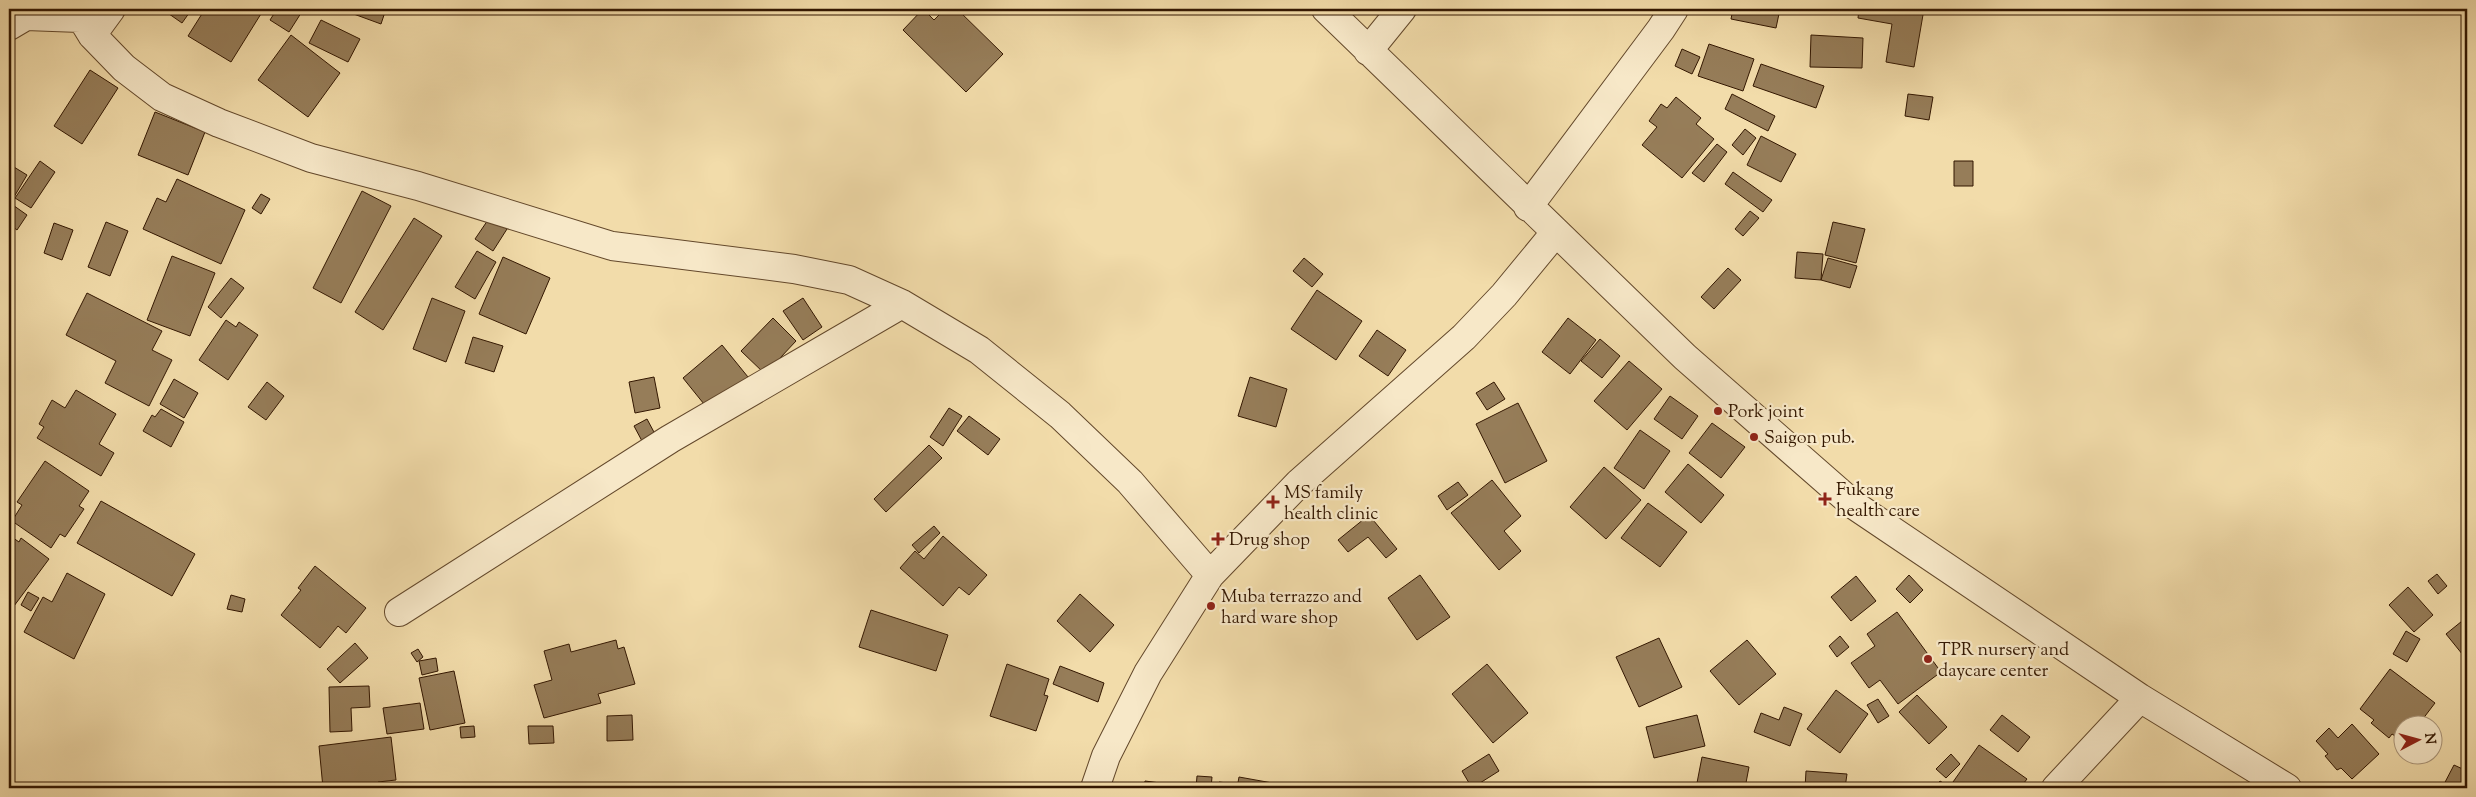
<svg xmlns="http://www.w3.org/2000/svg" width="2476" height="797" font-family="'Sorts Mill Goudy',serif">
  <style>
    .building { fill: #967d59; stroke: #331701 }
    .lines { fill: none; stroke-linecap: round; stroke-linejoin: round }
    .street-casing { stroke: #63482b; stroke-width: 30 }
    .street { stroke: #f7e8c8; stroke-width: 28 }
    .poi-dot { fill: #8f2418; stroke: #f7e8c8; stroke-width: 2 }
    .labels { text-anchor: middle; stroke-width: 4.5; stroke-linejoin: round; paint-order: stroke }
    .poi-label { font-size: 18px; fill: #331701; stroke: #f7e8c8; text-anchor: start }
  </style>
  <rect width="100%" height="100%" fill="#f2dcaa"/>
  <filter id="stains"><feTurbulence type="fractalNoise" baseFrequency=".004" numOctaves="4"/><feColorMatrix values="0 0 0 0 .2 0 0 0 0 .09 0 0 0 0 .02 0 0 0 .5 -.17"/></filter>
  <radialGradient id="worn" r=".72"><stop offset=".6" stop-color="#630" stop-opacity="0"/><stop offset="1" stop-color="#630" stop-opacity=".3"/></radialGradient>
  <path class="building" d="M 162,9 L 192,9 L 182,23 Z
    M 205,9 L 264,9 L 231,62 L 188,36 Z
    M 277,9 L 303,10 L 289,32 L 270,20 Z
    M 340,9 L 386,9 L 381,24 Z
    M 923,9 L 934,20 L 945,9 L 957,9 L 1003,54 L 966,92 L 903,30 Z
    M 1733,9 L 1780,9 L 1776,28 L 1731,19 Z
    M 1859,9 L 1924,9 L 1914,67 L 1886,62 L 1892,24 L 1858,18 Z
    M 321,20 L 360,39 L 348,62 L 309,43 Z
    M 291,35 L 340,73 L 308,117 L 258,80 Z
    M 1811,35 L 1863,38 L 1862,68 L 1810,67 Z
    M 1709,44 L 1754,59 L 1743,91 L 1698,76 Z
    M 1682,49 L 1700,57 L 1692,74 L 1675,66 Z
    M 1761,64 L 1824,86 L 1816,108 L 1753,86 Z
    M 90,70 L 118,88 L 82,144 L 54,126 Z
    M 1732,94 L 1775,116 L 1768,131 L 1725,109 Z
    M 1908,94 L 1933,97 L 1929,120 L 1905,116 Z
    M 1676,97 L 1701,118 L 1696,124 L 1714,139 L 1682,178 L 1642,145 L 1657,127 L 1649,121 L 1661,104 L 1667,108 Z
    M 155,112 L 205,132 L 188,175 L 138,155 Z
    M 1745,129 L 1756,138 L 1743,155 L 1732,145 Z
    M 1761,136 L 1796,154 L 1781,182 L 1747,165 Z
    M 1717,144 L 1727,152 L 1704,182 L 1692,173 Z
    M 40,161 L 55,172 L 31,208 L 15,198 Z
    M 1954,161 L 1973,161 L 1973,186 L 1954,186 Z
    M 9,164 L 27,175 L 14,197 L 9,194 Z
    M 1733,172 L 1772,200 L 1763,212 L 1725,184 Z
    M 177,179 L 245,210 L 221,264 L 143,229 L 157,198 L 166,202 Z
    M 362,191 L 391,206 L 341,303 L 313,288 Z
    M 261,194 L 270,199 L 261,214 L 252,208 Z
    M 10,203 L 27,215 L 17,230 L 9,224 Z
    M 1750,211 L 1759,218 L 1743,236 L 1735,229 Z
    M 490,217 L 507,229 L 493,251 L 475,239 Z
    M 414,218 L 442,236 L 383,330 L 355,312 Z
    M 106,222 L 128,231 L 110,276 L 88,267 Z
    M 1833,222 L 1865,229 L 1856,263 L 1825,255 Z
    M 54,223 L 73,230 L 62,260 L 44,253 Z
    M 477,251 L 496,262 L 475,299 L 455,287 Z
    M 1797,252 L 1823,254 L 1821,280 L 1795,278 Z
    M 172,256 L 215,273 L 190,336 L 147,320 Z
    M 503,257 L 550,278 L 526,334 L 479,314 Z
    M 1304,258 L 1323,274 L 1312,287 L 1293,271 Z
    M 1828,258 L 1857,266 L 1850,288 L 1821,280 Z
    M 1728,268 L 1741,280 L 1714,309 L 1701,297 Z
    M 231,278 L 244,288 L 221,318 L 208,307 Z
    M 1317,290 L 1362,321 L 1336,360 L 1291,329 Z
    M 87,293 L 162,331 L 152,350 L 172,360 L 149,406 L 105,383 L 116,361 L 66,335 Z
    M 432,298 L 465,311 L 446,362 L 413,349 Z
    M 803,298 L 822,327 L 803,340 L 783,311 Z
    M 773,318 L 796,341 L 765,374 L 741,351 Z
    M 1568,318 L 1596,340 L 1570,374 L 1542,352 Z
    M 226,320 L 236,327 L 239,322 L 258,335 L 228,380 L 199,360 Z
    M 1377,330 L 1406,350 L 1388,376 L 1359,356 Z
    M 473,337 L 503,346 L 494,372 L 465,363 Z
    M 1600,339 L 1620,356 L 1602,378 L 1581,361 Z
    M 722,345 L 748,377 L 708,409 L 683,378 Z
    M 1629,361 L 1662,389 L 1627,430 L 1594,401 Z
    M 654,377 L 660,408 L 635,413 L 629,382 Z
    M 1250,377 L 1287,389 L 1276,427 L 1238,416 Z
    M 174,379 L 198,393 L 184,418 L 160,404 Z
    M 267,382 L 284,396 L 266,420 L 248,407 Z
    M 1494,382 L 1505,399 L 1487,410 L 1476,393 Z
    M 76,390 L 116,414 L 99,444 L 114,453 L 101,476 L 37,438 L 44,427 L 39,424 L 52,400 L 65,408 Z
    M 1670,396 L 1698,416 L 1682,439 L 1654,419 Z
    M 1518,403 L 1547,461 L 1505,483 L 1476,424 Z
    M 949,408 L 962,416 L 943,446 L 930,437 Z
    M 161,409 L 184,422 L 171,447 L 143,431 L 152,415 L 155,417 Z
    M 969,416 L 1000,439 L 988,455 L 957,431 Z
    M 647,419 L 655,434 L 642,441 L 634,426 Z
    M 1712,423 L 1745,447 L 1721,478 L 1689,453 Z
    M 1640,430 L 1670,451 L 1644,489 L 1614,468 Z
    M 929,445 L 942,458 L 886,512 L 874,499 Z
    M 45,461 L 89,491 L 79,506 L 84,509 L 65,537 L 60,534 L 51,548 L 12,521 L 22,505 L 17,502 Z
    M 1688,464 L 1724,495 L 1701,523 L 1665,492 Z
    M 1604,467 L 1641,500 L 1606,539 L 1570,507 Z
    M 1492,480 L 1521,516 L 1504,531 L 1521,551 L 1499,570 L 1451,513 Z
    M 1458,482 L 1468,495 L 1447,510 L 1438,496 Z
    M 101,501 L 195,554 L 172,596 L 77,543 Z
    M 1648,503 L 1687,532 L 1660,567 L 1621,538 Z
    M 1369,515 L 1397,549 L 1386,558 L 1368,537 L 1348,552 L 1338,540 Z
    M 934,526 L 940,533 L 919,553 L 912,545 Z
    M 9,535 L 19,542 L 21,538 L 49,559 L 11,610 L 9,608 Z
    M 943,536 L 987,575 L 969,595 L 959,587 L 943,606 L 900,568 L 915,551 L 924,559 Z
    M 315,566 L 366,608 L 346,633 L 338,626 L 320,648 L 281,615 L 301,590 L 298,588 Z
    M 67,573 L 105,594 L 74,659 L 24,632 L 43,597 L 52,602 Z
    M 2437,574 L 2447,586 L 2438,594 L 2428,581 Z
    M 1420,575 L 1450,617 L 1417,640 L 1388,598 Z
    M 1909,575 L 1923,590 L 1910,603 L 1896,589 Z
    M 1856,576 L 1876,601 L 1851,621 L 1831,597 Z
    M 2408,587 L 2433,615 L 2414,632 L 2389,605 Z
    M 28,592 L 39,598 L 31,611 L 21,605 Z
    M 1080,594 L 1114,625 L 1090,652 L 1057,621 Z
    M 231,595 L 245,599 L 242,612 L 227,609 Z
    M 871,610 L 948,635 L 936,671 L 859,647 Z
    M 1897,612 L 1941,672 L 1898,704 L 1880,680 L 1869,688 L 1851,663 L 1875,646 L 1867,634 Z
    M 2467,617 L 2467,660 L 2446,634 Z
    M 2406,631 L 2420,639 L 2407,662 L 2393,654 Z
    M 1840,636 L 1849,647 L 1837,657 L 1829,646 Z
    M 1659,638 L 1682,687 L 1639,707 L 1616,657 Z
    M 616,640 L 618,649 L 624,647 L 635,684 L 598,694 L 601,703 L 544,718 L 534,685 L 552,680 L 544,651 L 569,644 L 571,652 Z
    M 1747,640 L 1776,674 L 1739,705 L 1710,671 Z
    M 355,643 L 368,658 L 340,683 L 327,669 Z
    M 418,649 L 423,657 L 417,662 L 411,653 Z
    M 436,658 L 438,671 L 422,675 L 419,661 Z
    M 1007,664 L 1049,679 L 1044,695 L 1048,696 L 1036,731 L 990,716 Z
    M 1487,664 L 1528,713 L 1493,743 L 1452,694 Z
    M 1060,666 L 1104,683 L 1098,702 L 1053,684 Z
    M 2390,669 L 2435,703 L 2419,724 L 2404,724 L 2404,742 L 2392,734 L 2389,738 L 2371,723 L 2374,720 L 2360,709 Z
    M 454,671 L 465,723 L 430,730 L 419,678 Z
    M 369,686 L 370,707 L 351,708 L 352,731 L 330,732 L 329,687 Z
    M 1836,690 L 1868,714 L 1840,753 L 1807,729 Z
    M 1917,695 L 1947,727 L 1929,744 L 1899,712 Z
    M 1878,699 L 1889,716 L 1878,723 L 1867,705 Z
    M 420,703 L 424,729 L 387,734 L 383,708 Z
    M 1784,707 L 1802,714 L 1790,746 L 1754,732 L 1761,713 L 1779,720 Z
    M 632,715 L 633,740 L 607,741 L 607,716 Z
    M 1697,715 L 1705,746 L 1654,758 L 1646,727 Z
    M 2002,715 L 2030,737 L 2018,752 L 1990,730 Z
    M 2352,724 L 2379,754 L 2352,779 L 2341,768 L 2337,770 L 2325,756 L 2328,754 L 2316,741 L 2329,728 L 2338,738 Z
    M 474,726 L 475,737 L 461,738 L 460,727 Z
    M 528,726 L 553,726 L 554,743 L 529,744 Z
    M 391,737 L 396,780 L 378,782 L 379,788 L 323,788 L 319,746 Z
    M 1979,745 L 2027,779 L 2020,788 L 1962,788 L 1953,782 Z
    M 1489,754 L 1499,771 L 1472,788 L 1462,771 Z
    M 1951,754 L 1960,764 L 1946,778 L 1936,769 Z
    M 1702,757 L 1749,767 L 1745,788 L 1696,788 Z
    M 2454,765 L 2467,771 L 2467,788 L 2442,788 Z
    M 1806,771 L 1847,774 L 1845,788 L 1805,788 Z
    M 1197,776 L 1212,777 L 1211,788 L 1196,788 Z
    M 1239,777 L 1278,784 L 1277,788 L 1237,788 Z
    M 1145,781 L 1191,787 L 1191,788 L 1144,788 Z
    M 1940,781 L 1951,788 L 1934,788 Z
    M 1219,782 L 1235,784 L 1234,788 L 1218,788 Z
    M 1321,785 L 1353,787 L 1353,788 L 1321,788 Z"/>
  <g class="lines">
    <g class="street-casing">
      <path id="street" d="M 76,9 L 92,35 L 124,68 L 162,97 L 219,123 L 311,158 L 418,186 L 612,246 L 794,269 L 849,280 L 902,304 L 979,350 L 1060,415 L 1130,482 L 1210,575
        M 1326,9 L 1685,357 L 1854,505 L 2140,698 L 2287,788
        M 9,26 L 26,16 L 80,18
        M 92,35 L 111,9
        M 1368,51 L 1402,9
        M 1528,207 L 1661,29 L 1674,9
        M 399,612 L 670,439 L 902,304
        M 1095,788 L 1106,756 L 1148,673 L 1210,575 L 1299,483 L 1464,337 L 1504,295 L 1555,233
        M 2056,788 L 2140,698"/>
    </g>
    <use href="#street" class="street"/>
  </g>
  <g class="poi-dot">
    <circle cx="1718" cy="411" r="5"/>
    <circle cx="1754" cy="437" r="5"/>
    <path d="M1822.5 491.5h5v5h5v5h-5v5h-5v-5h-5v-5h5z"/>
    <path d="M1270.5 494.5h5v5h5v5h-5v5h-5v-5h-5v-5h5z"/>
    <path d="M1215.5 531.5h5v5h5v5h-5v5h-5v-5h-5v-5h5z"/>
    <circle cx="1211" cy="606" r="5"/>
    <circle cx="1928" cy="659" r="5"/>
  </g>
  <g class="labels">
    <g class="poi-label">
      <text x="1728" y="417">Pork joint</text>
      <text x="1764" y="443">Saigon pub.</text>
      <text x="1836" y="495">Fukang<tspan x="1836" dy="21">health care</tspan></text>
      <text x="1284" y="498">MS family<tspan x="1284" dy="21">health clinic</tspan></text>
      <text x="1229" y="545">Drug shop</text>
      <text x="1221" y="602">Muba terrazzo and<tspan x="1221" dy="21">hard ware shop</tspan></text>
      <text x="1938" y="655">TPR nursery and<tspan x="1938" dy="21">daycare center</tspan></text>
    </g>
  </g>
  <rect width="2476" height="797" fill="none" stroke="#f2dcaa" stroke-width="30"/>
  <rect x="10" y="10" width="2456" height="777" fill="none" stroke="#331701" stroke-width="2.5"/>
  <rect x="15" y="15" width="2446" height="767" fill="none" stroke="#331701"/>
  <g transform="translate(2418 740) rotate(84)"><circle r="24" fill="#f7e8c8" stroke="#a99478"/>
  <path d="M0-4L9 19L0 12L-9 19Z" fill="#8f2418"/>
  <text y="-8" font-size="14" font-weight="bold" text-anchor="middle" fill="#331701">N</text>
  </g>
  <rect width="100%" height="100%" filter="url(#stains)"/>
  <rect width="100%" height="100%" fill="url(#worn)"/>
</svg>
